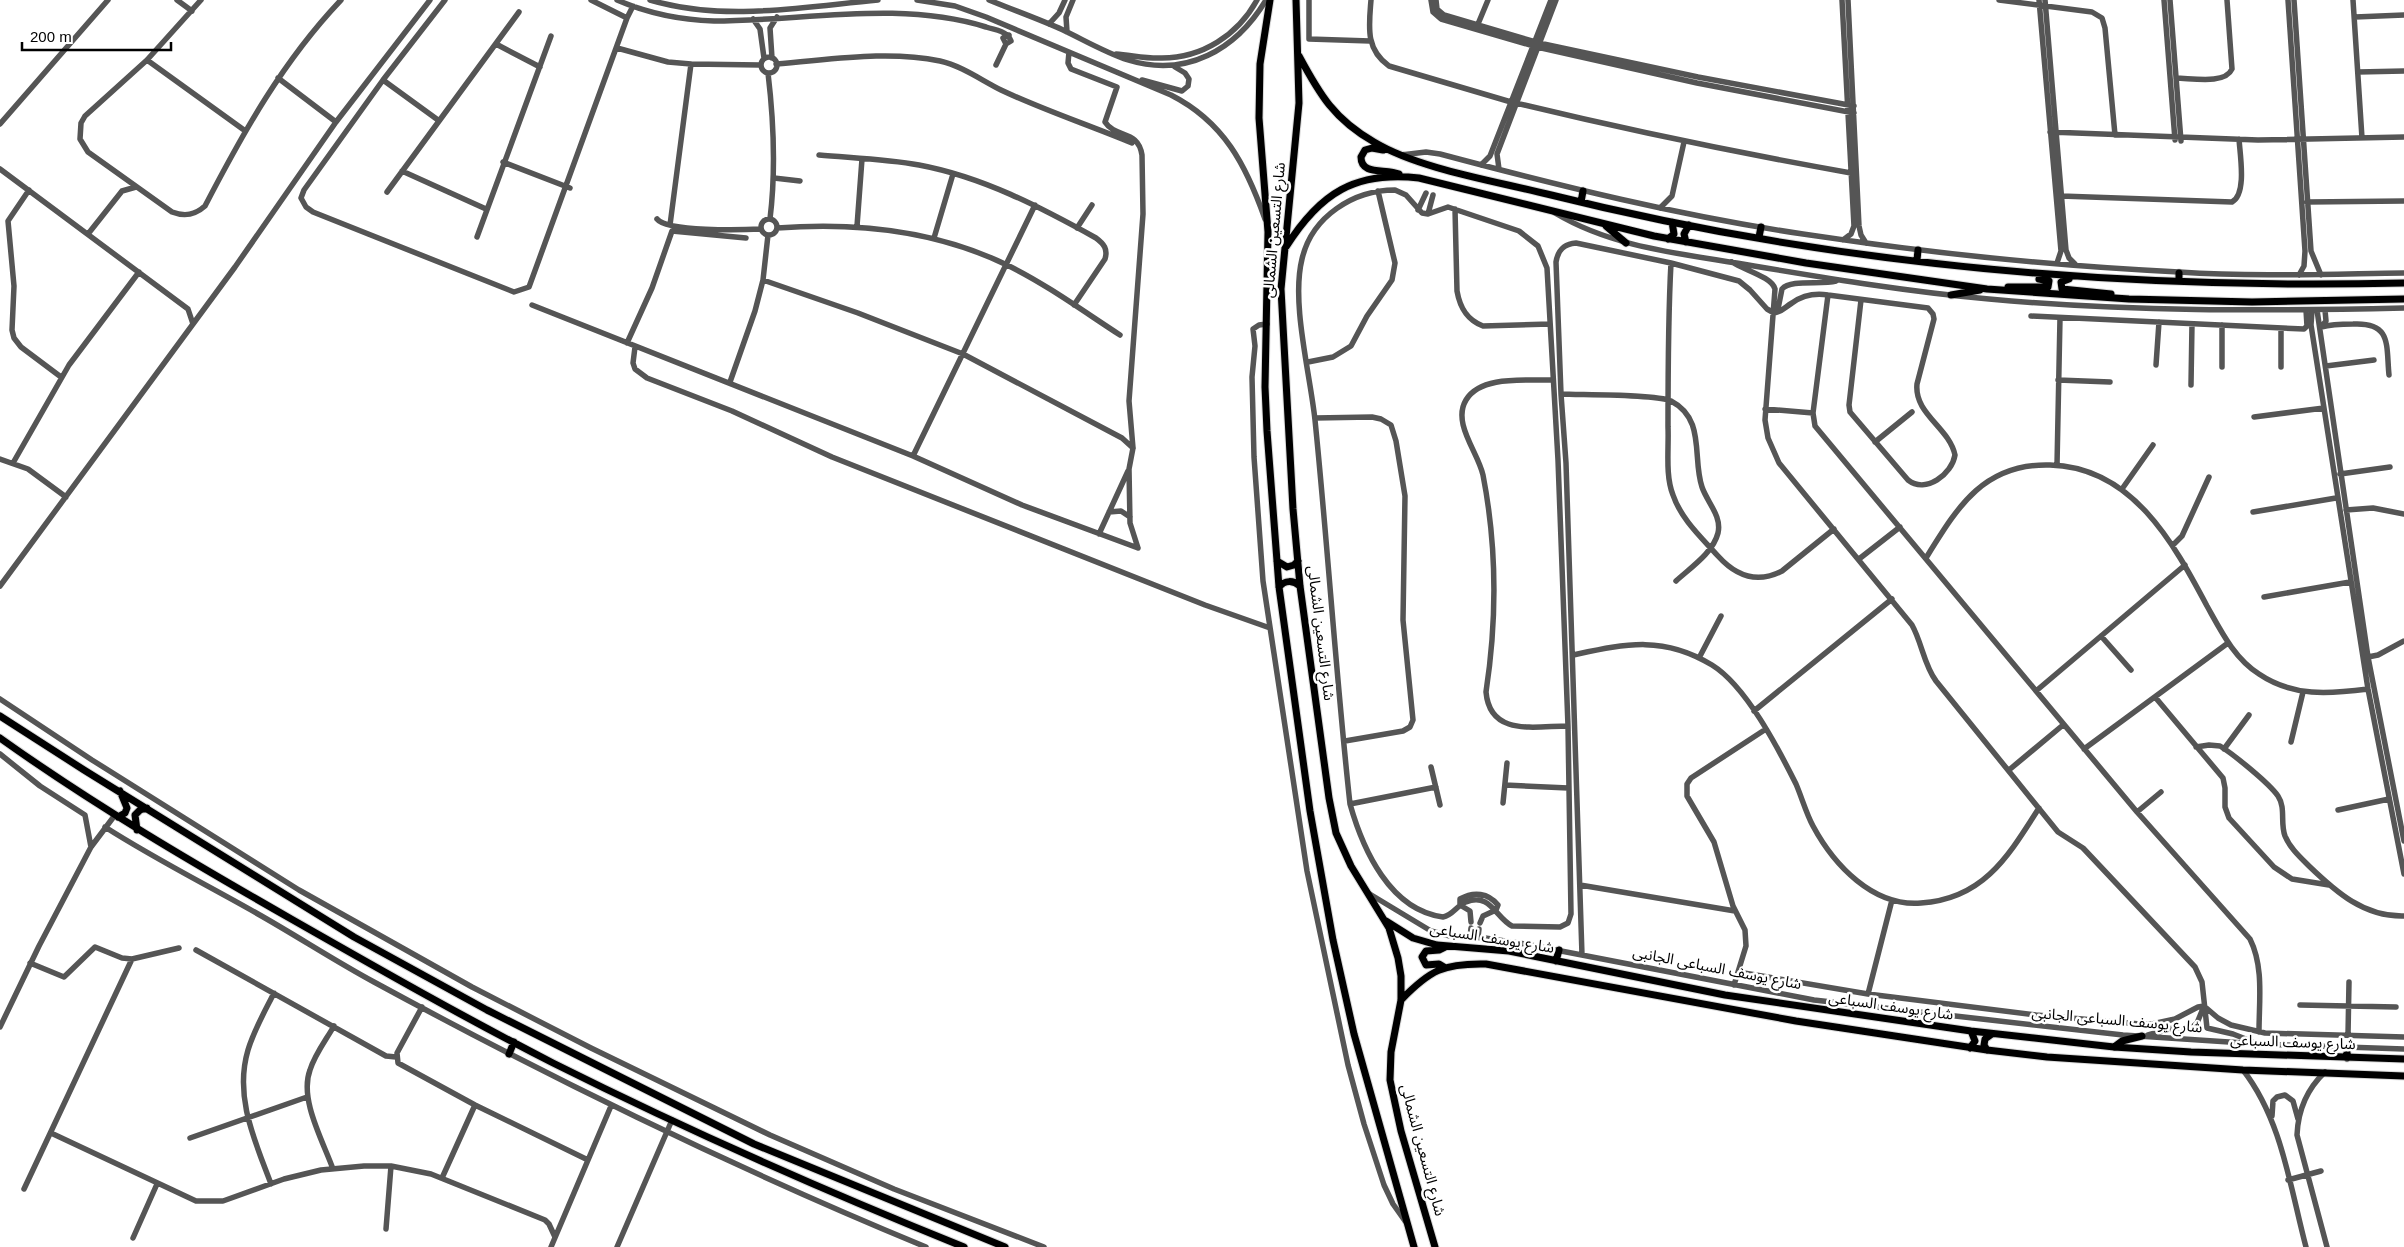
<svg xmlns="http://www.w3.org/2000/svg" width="2404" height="1247" font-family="Arial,'Noto Sans Arabic',sans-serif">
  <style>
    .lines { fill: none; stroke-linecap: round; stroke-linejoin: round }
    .major-casing { stroke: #dbdbdb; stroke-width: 9 }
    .minor { stroke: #555; stroke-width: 5.5 }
    .major { stroke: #000; stroke-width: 7 }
    .labels { text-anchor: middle; stroke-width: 5; stroke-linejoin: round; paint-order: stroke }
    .street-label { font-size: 15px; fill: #000; stroke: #fff }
  </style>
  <rect width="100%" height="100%" fill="#fff"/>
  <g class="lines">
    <g class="major-casing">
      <path id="major" d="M 1270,0 L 1260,64 L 1259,118 L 1268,232 L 1265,387 L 1267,431 L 1279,587 L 1310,811 L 1333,940 L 1354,1034 L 1414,1247
        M 1296,0 L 1299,103 L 1281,289 L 1293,509 L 1300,586 L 1329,798 L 1336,833 L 1351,866 L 1389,928 L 1398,958 L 1401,976 L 1401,1000 L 1391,1052 L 1390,1080 L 1401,1131 L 1435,1247
        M 1299,56 C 1320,95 1334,119 1374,142 C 1419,169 1495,181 1547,194 C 1827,264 2116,290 2404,283
        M 1383,150 L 1372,148 L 1365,150 L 1361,157 C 1361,176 1386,168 1399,174
        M 1581,202 L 1583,191
        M 1606,226 L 1626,243
        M 1759,237 L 1761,227
        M 1668,239 L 1674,234 L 1672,222
        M 1686,242 L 1684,234 L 1689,225
        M 1286,247 C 1320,193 1355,171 1419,178 L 1654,236 L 1806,263 L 1987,289 L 2129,299 L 2252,302 L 2404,299
        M 1917,260 L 1918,250
        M 2069,279 L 2061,282 L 2062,289 L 2111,294
        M 2179,281 L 2179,273
        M 2008,287 L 2048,287 L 2049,281 L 2039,279
        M 1951,295 L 1980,290
        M 1277,561 L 1287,567 L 1294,565 L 1298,561
        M 1279,587 C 1285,580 1293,580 1300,586
        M 0,716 L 84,770 L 354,937 L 487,1010 L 754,1144 L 1005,1247
        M 0,738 C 94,805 193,863 293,920 C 379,969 465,1018 553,1063 C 687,1130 825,1191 964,1247
        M 118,817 L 125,813 L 127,808 L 120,791
        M 137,830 L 135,815 L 140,810 L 147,808
        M 1386,921 L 1413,938 L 1437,945 L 1509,951 L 1725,995 L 1971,1031 L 2114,1047 L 2191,1052 L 2404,1059
        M 1556,961 L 1559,950
        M 1444,967 L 1439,964 L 1426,965 L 1422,957 L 1426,951 L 1439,950 L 1445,947
        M 1401,1000 C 1430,970 1444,963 1486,964 L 1796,1021 L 1987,1050 L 2047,1057 L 2243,1070 L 2404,1076
        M 2114,1047 L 2122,1041 L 2142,1036
        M 1970,1048 L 1975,1041 L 1971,1031
        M 1987,1050 L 1984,1045 L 1985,1039 L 1992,1034
        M 509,1054 L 514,1042
        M 2347,1058 L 2347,1048"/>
    </g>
    <path class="minor" d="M 177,0 L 192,11
      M 201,0 L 147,60 L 85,116 L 81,123 L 80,139 L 88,152 L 172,212 C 185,217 195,215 205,206 C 244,131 283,61 341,0
      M 445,0 L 383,80 L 304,190 L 301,198 L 306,207 L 313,212 L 514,292 L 529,287 L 627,18 L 633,6
      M 591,0 L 627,18
      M 617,0 C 647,13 681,20 714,21 C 803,21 899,0 986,27 C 994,30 1000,29 1007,35
      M 650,0 C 725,22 802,7 878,0
      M 917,0 L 955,6 L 986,17 L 1171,95 C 1224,122 1246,165 1265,219
      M 989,0 C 1013,10 1039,19 1063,30 C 1084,40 1106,53 1128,60 C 1186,78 1236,50 1266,0
      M 1309,0 L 1309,39 L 1370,41
      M 1371,0 C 1369,26 1365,49 1389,66 L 1511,102
      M 1431,0 L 1433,12 L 1441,19 L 1537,47 L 1697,83 L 1854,113
      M 1436,0 L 1437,9 L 1444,15 L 1539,43 L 1698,77 L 1854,106
      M 1842,0 L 1854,226 L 1851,234 L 1843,240
      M 1848,0 L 1859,226 L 1861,235 L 1866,243
      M 1999,0 L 2092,12 L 2102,18 L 2105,28 L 2115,135
      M 2039,0 L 2061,251 L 2057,263
      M 2045,0 L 2066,250 L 2069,258 L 2075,264
      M 2164,0 L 2175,140
      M 2170,0 L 2181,141
      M 2288,0 L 2305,251 L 2304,266 L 2299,275
      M 2294,0 L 2311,251 L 2321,275
      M 2353,0 L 2362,138
      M 2355,17 L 2404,15
      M 753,19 L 760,29 L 764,58
      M 1049,24 L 1059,13 L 1065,0
      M 1478,24 L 1488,0
      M 1067,32 L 1066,17 L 1073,0
      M 1008,35 L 1011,41 L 1006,44 L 1003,38 L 1009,35
      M 496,44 L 540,67
      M 617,48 L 668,62 L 691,64 L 760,65
      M 1069,52 L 1068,63 L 1071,69 L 1117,87 L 1105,122 C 1116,139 1138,129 1142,155 L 1143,214 L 1129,401 L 1133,448 L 1129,469 L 1130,523 L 1138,548
      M 1116,54 C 1131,55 1147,59 1162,58 C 1202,58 1238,35 1257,0
      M761 65a8 8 0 1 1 16 0a8 8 0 1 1-16 0Z
      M 772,58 L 770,28 L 777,17
      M 147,60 L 244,130
      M 776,64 C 830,60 886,50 940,61 C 962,66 981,80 1001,90 C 1043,110 1089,125 1132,143
      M 996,65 L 1006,44
      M 2358,72 L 2404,71
      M 768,73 C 774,123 776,170 770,219
      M 278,78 L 336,122
      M 2176,78 C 2191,78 2225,85 2232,69 L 2227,0
      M 383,80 L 438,120
      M 1142,80 L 1182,91 L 1188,86 L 1189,79 L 1185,73 L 1175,67
      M 1516,103 C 1627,130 1739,153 1851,173
      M 0,124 L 108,0
      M 2050,132 L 2258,140 L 2404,137
      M 819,155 C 852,158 886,159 919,165 C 983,177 1040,207 1096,238 C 1104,244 1108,249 1105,259 L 1074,305
      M 1401,155 L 1426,152 L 1440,154 C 1560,186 1681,216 1803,234 C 1928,253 2053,266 2179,272 C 2254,277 2329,274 2404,273
      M 503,162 L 570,188
      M 1481,165 L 1490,156 L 1551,0
      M 0,169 L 188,309 L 193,324
      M 1499,169 L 1497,154 L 1556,0
      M 402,171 L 486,209
      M 774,178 L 800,181
      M 29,190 L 8,221 L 14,286 L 12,330 L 14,338 L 21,347 L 61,377
      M 1395,190 L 1406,195 L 1422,213 L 1428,214 L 1448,207 L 1519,231 L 1538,246 L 1547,268 L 1558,460 L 1568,726 L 1571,914 L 1568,923 L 1560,927 L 1512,926 C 1496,918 1490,892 1466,902 C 1457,905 1453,915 1443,917 C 1390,910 1363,850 1350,804 C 1336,677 1328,548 1315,420 C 1310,373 1291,303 1302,259 C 1312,216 1354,190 1395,190 Z
      M 387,192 L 519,12
      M 2061,196 L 2232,202 C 2247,194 2240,155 2239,139
      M 2307,202 L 2404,201
      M 1660,208 L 1672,196 L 1684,142
      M 1455,209 L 1457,291 C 1460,308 1467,320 1483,326 L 1550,324
      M 1418,210 L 1426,193
      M 1555,213 C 1615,249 1686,254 1754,266 C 1832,279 1910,292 1989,299 C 2127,312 2266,311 2404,308
      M 1428,214 L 1433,195
      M 657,219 C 667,232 742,230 761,229
      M761 227a8 8 0 1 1 16 0a8 8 0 1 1-16 0Z
      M 670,225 L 691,64
      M 857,226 L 862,159
      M 777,228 C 855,222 935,230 1007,265 C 1046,284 1083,311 1120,335
      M 1077,228 L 1092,205
      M 88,234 L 122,191 L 136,187
      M 477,237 L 551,36
      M 934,238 L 953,174
      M 1732,262 C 1744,270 1772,277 1775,289 L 1765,420 L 1768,438 L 1779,463 L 1912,625 C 1922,643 1924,665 1936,681 L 2058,832 L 2083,848 L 2195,967 L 2202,982 L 2207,1028 L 2233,1034 L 2256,1043
      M 1671,263 C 1668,317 1668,372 1668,427 C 1669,448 1665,475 1673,495 C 1681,519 1702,538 1718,556 C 1736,576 1757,584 1782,571 L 1834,529
      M 763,280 L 858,313 L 963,354 L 1122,438 L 1133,448
      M 1828,295 L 1813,413 L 1815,426 L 2137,812 L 2250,939 C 2264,967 2259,1001 2259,1032
      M 532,305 L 913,456 L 1022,505 L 1138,548
      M 2312,310 L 2311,325 L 2368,689 L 2404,874
      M 2317,310 L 2368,657 L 2404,841
      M 1774,313 L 1778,309 L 1782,289 C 1791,279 1821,285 1836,281
      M 2031,316 L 2304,329 L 2307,326 L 2306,310
      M 1267,324 L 1259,325 L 1253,329 L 1255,346 L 1252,377 L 1254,457 L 1263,581 L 1307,871 L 1348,1065 L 1364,1124 L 1384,1185 L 1393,1204 L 1405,1221
      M 2321,327 C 2332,324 2342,324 2353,324 C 2392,322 2386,345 2389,375
      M 2321,327 L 2326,321 L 2325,310
      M 627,343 L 652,288 L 672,231 L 746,238
      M 635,347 L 633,363 L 635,369 L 647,378 L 732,411 L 832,457 L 1205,605 L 1270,628
      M 1308,362 L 1333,357 L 1351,346 L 1367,316 L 1392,280 L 1395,263 L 1378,191
      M 2156,365 L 2159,322
      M 2326,366 L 2374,360
      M 2222,367 L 2222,325
      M 2281,367 L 2281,328
      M 1552,380 C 1526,381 1481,375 1466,400 C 1452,423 1478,452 1483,475 C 1497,547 1497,620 1486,692 C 1490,737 1535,726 1568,726
      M 2058,380 L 2110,382
      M 730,382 L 755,311 L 763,280 L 768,235
      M 2191,385 L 2192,324
      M 1561,394 C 1581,395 1657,394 1671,401 C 1706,419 1692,458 1702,487 C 1707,502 1722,516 1718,533 C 1713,553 1690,568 1676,581
      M 1765,409 L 1813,413
      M 2254,417 L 2324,408
      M 1315,418 L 1372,417 L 1381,419 L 1391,425 L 1396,441 L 1405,496 L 1403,620 L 1413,720 L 1410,727 L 1403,731 L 1345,741
      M 1875,442 L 1912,412
      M 913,456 L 1035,205
      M 0,459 L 28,469 L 66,497
      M 13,463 L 69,365 L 139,272
      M 2057,465 L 2060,318
      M 2340,474 L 2390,467
      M 2122,489 L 2153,445
      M 2346,510 L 2373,508 L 2404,514
      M 1109,512 L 1121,511 L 1130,517
      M 2253,512 L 2336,498
      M 1099,534 L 1128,471
      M 2173,545 L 2182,536 L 2209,477
      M 1926,558 C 1957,508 1983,463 2050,465 C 2132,467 2173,542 2207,606 C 2221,631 2234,658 2259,674 C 2293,697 2329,694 2368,689
      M 1859,559 L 1900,527
      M 0,586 L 235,267 L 336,122 L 430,0
      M 2264,597 L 2350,582
      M 2101,636 L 2131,670
      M 1573,655 C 1625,644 1663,635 1712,665 C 1746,686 1778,748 1796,784 C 1802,798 1806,813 1813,826 C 1834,865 1873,907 1921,903 C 1984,899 2009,855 2039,808
      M 2368,657 L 2378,655 L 2404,641
      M 1699,658 L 1721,616
      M 2036,691 L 2185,565
      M 2155,697 L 2223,778 L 2225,788 L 2225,807 L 2229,818 L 2274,867 L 2292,879 L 2329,885
      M 0,699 L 92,760 L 299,890 L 472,987 L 591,1048 L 770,1135 L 894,1189 L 1044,1247
      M 1754,711 L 1892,599
      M 2291,742 L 2303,692
      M 2196,747 L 2209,745 L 2220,746 C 2233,754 2269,783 2278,796 C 2286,808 2280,823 2285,836 C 2290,848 2300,857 2309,866 C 2336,892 2364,917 2404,916
      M 2084,749 L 2228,643
      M 2224,749 L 2249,715
      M 0,754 L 40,786 L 85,815 L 91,847
      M 1431,767 L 1440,805
      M 2009,770 L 2063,725
      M 1505,785 L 1568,788
      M 1503,803 L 1507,763
      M 1350,804 L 1436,787
      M 2338,810 L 2389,799
      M 2137,812 L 2161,792
      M 105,827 C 155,859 207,885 258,914 C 297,936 335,961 374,982 C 554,1080 737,1169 926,1247
      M 1580,885 L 1735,911
      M 1368,893 L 1431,931 L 1450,936 L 1485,938 L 1525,944 L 1814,1000 L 2123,1035 L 2259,1044 L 2404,1049
      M 1460,905 L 1460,899 C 1474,891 1488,893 1498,905 L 1496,910
      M 1460,905 L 1470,911 L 1471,922
      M 1480,923 L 1483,916 L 1496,910
      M 1470,937 L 1471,928
      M 1478,937 L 1479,929
      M 196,950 L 386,1056 L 396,1057
      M 1582,955 L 1566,463 L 1561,394 L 1556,262 C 1558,250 1564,244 1576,243 L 1671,263 L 1739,281 L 1750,290 L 1767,309 L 1774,313 C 1782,312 1785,307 1792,303 C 1803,295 1815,293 1828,295 L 1928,308 L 1933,314 L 1934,319 L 1917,384 C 1914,414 1949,427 1955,455 C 1952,474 1926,494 1908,480 L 1850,412 L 1849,405 L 1861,300
      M 30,963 L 64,977 L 95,947 L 122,958 L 132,959 L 179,948
      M 1738,972 L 1868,994 L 2036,1015 L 2140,1024 L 2152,1024 L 2175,1019 L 2198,1007 L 2204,1006 L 2218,1018 L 2231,1025 L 2265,1033 L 2404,1037
      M 1734,985 L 1746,946 L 1745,930 L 1733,906 L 1714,842 L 1687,796 L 1687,784 L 1691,778 L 1766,729
      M 1868,994 L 1892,900
      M 2300,1005 L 2396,1007
      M 422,1007 L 397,1053 L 398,1063 L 475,1105 L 588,1160
      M 0,1027 L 39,946 L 91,847 L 115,815
      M 2148,1035 L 2173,1028 L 2191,1028 L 2197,1023 L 2204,1006
      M 2348,1035 L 2349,982
      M 2243,1070 C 2282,1120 2290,1187 2306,1247
      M 2325,1072 C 2307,1089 2298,1110 2297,1135 L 2327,1247
      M 2272,1116 L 2273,1101 L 2277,1097 L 2285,1095 L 2293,1101 L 2298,1119
      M 51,1133 L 196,1201 L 223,1201 L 284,1179 L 321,1170 L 364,1166 L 391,1166 L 431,1174 L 545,1220 L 549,1224 L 555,1237
      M 190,1138 L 307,1097
      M 333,1169 C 323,1141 299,1099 310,1070 C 315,1054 326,1040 334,1026
      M 442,1178 L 475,1105
      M 2288,1180 L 2321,1171
      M 271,1184 C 255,1141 234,1097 248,1050 C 254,1030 265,1011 274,993
      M 24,1189 L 132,959
      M 386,1229 L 391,1166
      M 133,1238 L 157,1184
      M 551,1247 L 611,1106
      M 617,1247 L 672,1120"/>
    <use href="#major" class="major"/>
  </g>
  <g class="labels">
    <g class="street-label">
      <text transform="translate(1274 230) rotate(-85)" y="5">شارع التسعين الشمالى</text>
      <text transform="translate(1321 633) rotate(83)" y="5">شارع التسعين الشمالى</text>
      <text transform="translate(1492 938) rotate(9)" y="5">شارع يوسف السباعى</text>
      <text transform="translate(1717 968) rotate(11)" y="5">شارع يوسف السباعى الجانبى</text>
      <text transform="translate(1891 1006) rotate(8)" y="5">شارع يوسف السباعى</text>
      <text transform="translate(2117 1020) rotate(5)" y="5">شارع يوسف السباعى الجانبى</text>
      <text transform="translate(2293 1042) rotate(2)" y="5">شارع يوسف السباعى</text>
      <text transform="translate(1423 1150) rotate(75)" y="5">شارع التسعين الشمالى</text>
    </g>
  </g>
  <path d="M22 42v8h149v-8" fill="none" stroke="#000000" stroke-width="2.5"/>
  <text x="30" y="42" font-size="15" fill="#000000" stroke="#ffffff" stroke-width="4" paint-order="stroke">200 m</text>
</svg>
